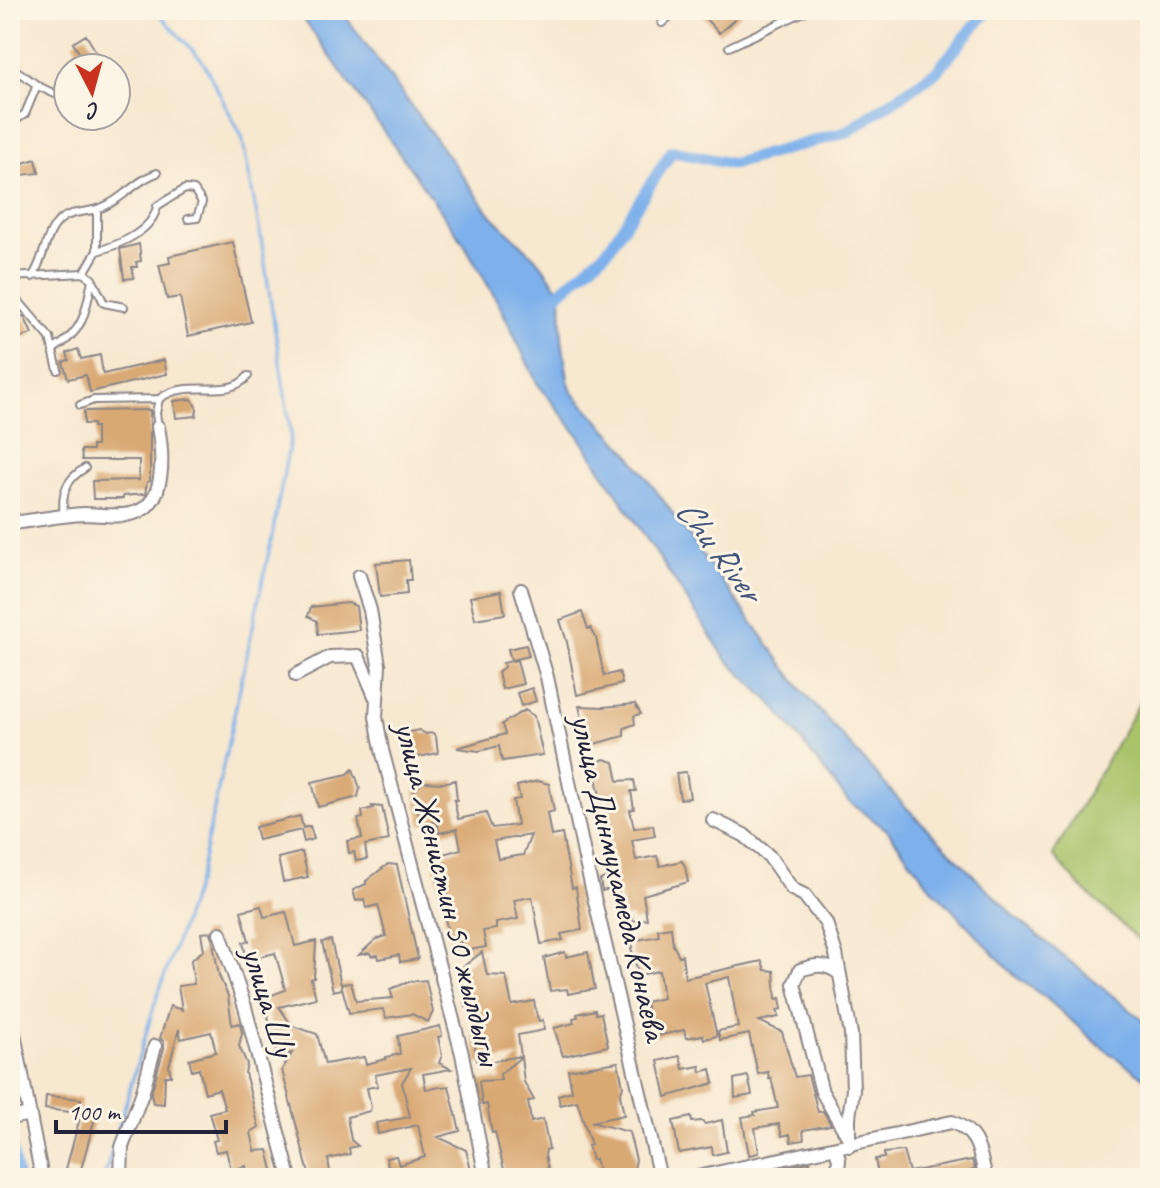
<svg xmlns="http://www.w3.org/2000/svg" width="1160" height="1188" font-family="Caveat,sans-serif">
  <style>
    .green { fill: #a8c369; stroke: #657252; stroke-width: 2 }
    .water { fill: #7eb1eb; stroke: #506a93; stroke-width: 2 }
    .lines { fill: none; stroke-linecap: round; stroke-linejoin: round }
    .stream { stroke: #7eb1eb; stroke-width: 3 }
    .canal { stroke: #7eb1eb; stroke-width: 12 }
    .building { fill: #d9a973; fill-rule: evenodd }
    .lane-casing { stroke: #8c8586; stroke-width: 10 }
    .street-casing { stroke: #8c8586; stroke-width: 16 }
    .lane { stroke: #fff; stroke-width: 6 }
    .street { stroke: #fff; stroke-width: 12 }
    .labels { text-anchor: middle; stroke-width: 6; stroke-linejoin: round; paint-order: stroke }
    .street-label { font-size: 34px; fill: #22223b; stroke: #fcf5e5 }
    .water-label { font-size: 36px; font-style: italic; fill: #425479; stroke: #fcf5e5 }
  </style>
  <rect width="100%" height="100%" fill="#fcf5e5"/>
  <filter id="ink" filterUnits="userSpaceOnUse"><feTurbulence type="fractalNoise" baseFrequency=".0125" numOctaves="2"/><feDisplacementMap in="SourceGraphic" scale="16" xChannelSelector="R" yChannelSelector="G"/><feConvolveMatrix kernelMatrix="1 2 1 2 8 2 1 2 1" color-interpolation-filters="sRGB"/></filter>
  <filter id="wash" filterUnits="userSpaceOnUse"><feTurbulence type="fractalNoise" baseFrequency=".006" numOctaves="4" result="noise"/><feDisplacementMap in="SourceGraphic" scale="32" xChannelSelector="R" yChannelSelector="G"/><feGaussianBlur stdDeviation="1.8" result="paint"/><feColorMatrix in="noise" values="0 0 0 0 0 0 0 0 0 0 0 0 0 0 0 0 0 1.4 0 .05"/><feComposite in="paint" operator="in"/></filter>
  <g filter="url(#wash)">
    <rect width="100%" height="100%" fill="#f7e8d0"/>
    <path class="green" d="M 1150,684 L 1150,951 L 1079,885 L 1053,855 Z"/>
    <path class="water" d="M 297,10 L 341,10 L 492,216 L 540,263 L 561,292 L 562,339 L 568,380 L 572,392 L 627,451 L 804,693 L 899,800 L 1014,916 L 1150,1026 L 1150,1082 L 1100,1046 L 1046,998 L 1016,977 L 929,885 L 887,830 L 848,801 L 774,706 L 726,659 L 579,436 L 537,383 L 500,306 L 463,242 Z"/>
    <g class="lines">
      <path class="stream" d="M 104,1178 L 154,1006 L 200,874 L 271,542 L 291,435 L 261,238 L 242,137 L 202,60 L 155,10"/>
      <path class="canal" d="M 550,301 L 608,250 L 672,151 L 732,164 L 847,132 L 937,71 L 988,10
        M 10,1141 L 17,1178"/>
    </g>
    <g id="blocks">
      <path class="building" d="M 710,10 L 745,10 L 719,33 L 703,16 Z
        M 86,35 L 104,65 L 100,68 L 89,68 L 73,43 Z
        M 36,159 L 39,173 L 22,175 L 19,164 Z
        M 233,242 L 251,322 L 188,336 L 180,297 L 167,299 L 159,265 L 170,263 L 169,256 Z
        M 139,244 L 141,261 L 136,262 L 137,267 L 132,267 L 134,278 L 124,279 L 120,249 Z
        M 24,316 L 32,334 L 14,340 L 10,320 Z
        M 78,349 L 81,359 L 100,355 L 103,374 L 164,360 L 167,374 L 90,392 L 86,375 L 68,379 L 63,362 L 69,360 L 67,353 Z
        M 192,399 L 197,409 L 196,416 L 176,418 L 174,401 Z
        M 150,410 L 150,481 L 147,482 L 145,494 L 123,496 L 123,499 L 93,499 L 92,481 L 139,480 L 139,460 L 82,460 L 81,450 L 92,450 L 92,446 L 96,446 L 96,427 L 93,427 L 93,424 L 84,424 L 84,411 Z
        M 409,560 L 411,580 L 406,580 L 407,594 L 380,597 L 376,563 Z
        M 501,591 L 505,614 L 475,619 L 470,597 Z
        M 348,603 L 356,606 L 359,630 L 318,634 L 317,621 L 308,616 L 311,607 Z
        M 582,612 L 588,629 L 591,628 L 596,638 L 604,676 L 619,672 L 622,684 L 577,695 L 567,642 L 560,620 Z
        M 526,645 L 529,656 L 511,660 L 508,649 Z
        M 517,660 L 523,684 L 502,689 L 498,672 L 504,667 L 503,663 Z
        M 532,688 L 536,701 L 521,706 L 517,693 Z
        M 635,704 L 641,714 L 634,716 L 635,724 L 624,728 L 624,736 L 594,744 L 592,738 L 587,739 L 579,706 L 603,707 Z
        M 525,710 L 534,716 L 543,755 L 502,761 L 499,746 L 479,751 L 457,748 L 505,734 L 502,724 Z
        M 419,730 L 426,734 L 433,733 L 436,737 L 438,753 L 409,759 L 404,733 Z
        M 604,759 L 614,762 L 618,781 L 634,780 L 636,791 L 631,791 L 634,809 L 630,810 L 634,828 L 653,825 L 655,836 L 632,840 L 636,860 L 657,856 L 660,866 L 682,861 L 685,866 L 688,882 L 643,895 L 647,919 L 633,921 L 632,917 L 625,917 L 617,887 L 602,891 L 600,880 L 617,873 L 605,816 L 599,818 L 594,797 L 600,796 L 593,765 Z
        M 353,769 L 360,788 L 358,797 L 318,807 L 312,782 L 348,774 Z
        M 686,772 L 690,798 L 680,799 L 676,773 Z
        M 455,780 L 457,800 L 454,800 L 458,819 L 486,813 L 492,828 L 517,825 L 513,800 L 520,799 L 517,786 L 538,781 L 549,784 L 554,811 L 547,813 L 551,836 L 562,834 L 572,888 L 576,887 L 582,930 L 561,934 L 563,940 L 541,944 L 532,897 L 514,900 L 518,919 L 496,923 L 496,929 L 483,931 L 486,947 L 464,951 L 462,942 L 451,945 L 443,910 L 450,908 L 445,884 L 439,885 L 432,857 L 461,849 L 457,829 L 439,833 L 437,821 L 421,825 L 414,790 L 424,782 L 443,783 ZM 531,835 L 523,855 L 498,859 L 494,841 Z
        M 372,806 L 382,807 L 389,840 L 365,845 L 367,859 L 356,861 L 354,852 L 349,853 L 347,841 L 362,838 L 358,819 L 363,818 L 362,811 L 373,808 Z
        M 300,816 L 303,828 L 310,826 L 314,839 L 304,842 L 301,830 L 258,840 L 255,827 Z
        M 302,852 L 308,877 L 283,882 L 278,858 Z
        M 388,864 L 397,865 L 418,959 L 400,962 L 399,955 L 379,959 L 378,955 L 371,956 L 370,953 L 359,955 L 375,940 L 386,936 L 378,905 L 366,908 L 364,899 L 356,901 L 353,890 L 366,884 L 366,881 Z
        M 261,906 L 264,917 L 286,912 L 295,946 L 316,941 L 314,978 L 311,979 L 316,998 L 279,1007 L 292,1026 L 317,1034 L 325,1064 L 364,1057 L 366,1064 L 386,1059 L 386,1057 L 400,1054 L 398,1036 L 440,1026 L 442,1036 L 438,1037 L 442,1055 L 439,1063 L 451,1069 L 423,1074 L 426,1089 L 449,1086 L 460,1131 L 438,1137 L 466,1150 L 473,1178 L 411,1178 L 410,1175 L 391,1178 L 386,1158 L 396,1156 L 399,1165 L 425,1157 L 418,1125 L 378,1134 L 376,1123 L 410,1117 L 402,1083 L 411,1068 L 375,1075 L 378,1086 L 367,1088 L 371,1107 L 370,1111 L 347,1117 L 351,1140 L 358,1146 L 349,1148 L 350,1154 L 328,1159 L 331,1178 L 310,1178 L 282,1070 L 292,1053 L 278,1056 L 266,1008 L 262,1009 L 259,1000 L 285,990 L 282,977 L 275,953 L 247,960 L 243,942 L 249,941 L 241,911 Z
        M 671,927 L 673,945 L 679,956 L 682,955 L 685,978 L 762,961 L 765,970 L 774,971 L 776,999 L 780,998 L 782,1009 L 777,1010 L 779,1017 L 759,1021 L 782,1032 L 795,1077 L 808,1075 L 818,1112 L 823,1111 L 831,1125 L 803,1130 L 804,1140 L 791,1142 L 790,1134 L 782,1136 L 779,1124 L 755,1128 L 759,1153 L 749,1155 L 742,1117 L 755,1115 L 754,1112 L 778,1108 L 771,1078 L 769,1079 L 768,1072 L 758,1074 L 749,1034 L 720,1040 L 718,1031 L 738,1027 L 729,977 L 705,983 L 717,1036 L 704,1039 L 703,1035 L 686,1038 L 684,1030 L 652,1037 L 645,1002 L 663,998 L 659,971 L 639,975 L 631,948 L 633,947 L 632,941 L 659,936 L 658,929 Z
        M 211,932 L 219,976 L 228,996 L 232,1025 L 240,1023 L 242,1033 L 239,1046 L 247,1064 L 245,1073 L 259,1127 L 251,1132 L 255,1151 L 268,1150 L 275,1178 L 249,1178 L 246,1166 L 231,1170 L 226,1150 L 216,1152 L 213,1141 L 217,1140 L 209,1113 L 225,1109 L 219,1089 L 205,1093 L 199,1069 L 192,1071 L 189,1059 L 216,1052 L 211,1032 L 181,1039 L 179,1029 L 169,1066 L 171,1076 L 165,1076 L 164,1104 L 153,1103 L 151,1094 L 164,1048 L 164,1042 L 160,1038 L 170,1006 L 182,1010 L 178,986 L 194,984 L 191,960 L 204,950 L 201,933 Z
        M 331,940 L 342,989 L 333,991 L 322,942 Z
        M 482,952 L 487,975 L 506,976 L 512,1005 L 534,1001 L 537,1016 L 539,1021 L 543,1020 L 544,1030 L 518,1035 L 521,1056 L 478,1064 L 472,1028 L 475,1020 L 473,1005 L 466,1007 L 459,970 Z
        M 565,952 L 566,957 L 588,952 L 595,989 L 568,994 L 567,989 L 550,991 L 544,958 Z
        M 426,980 L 433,1012 L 428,1022 L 412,1014 L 386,1018 L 383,1009 L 349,1013 L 341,984 L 351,983 L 356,1001 L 393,998 L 390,989 L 409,982 Z
        M 595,1010 L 596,1014 L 601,1013 L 608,1046 L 563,1056 L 554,1028 L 574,1023 L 573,1018 L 578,1017 L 577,1014 Z
        M 680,1056 L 683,1069 L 700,1066 L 701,1072 L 711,1069 L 714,1083 L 666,1097 L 658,1061 Z
        M 521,1057 L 524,1082 L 534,1100 L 528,1101 L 531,1122 L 543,1119 L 549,1149 L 546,1150 L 545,1155 L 549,1174 L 537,1178 L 524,1178 L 523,1175 L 506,1178 L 495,1132 L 492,1133 L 487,1104 L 482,1105 L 479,1081 L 501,1080 L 500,1074 Z
        M 618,1062 L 623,1086 L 620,1095 L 624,1115 L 591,1122 L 629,1132 L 636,1160 L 632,1178 L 601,1178 L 595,1159 L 592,1160 L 588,1146 L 591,1145 L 577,1101 L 560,1105 L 558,1095 L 572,1091 L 568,1070 Z
        M 748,1076 L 752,1095 L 735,1098 L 734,1079 Z
        M 46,1096 L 81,1099 L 79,1113 L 45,1109 Z
        M 81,1114 L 95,1118 L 80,1173 L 66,1169 Z
        M 691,1117 L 692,1122 L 701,1121 L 705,1124 L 722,1120 L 727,1152 L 713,1155 L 712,1147 L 679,1153 L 673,1121 Z
        M 903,1151 L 909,1172 L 972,1160 L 975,1170 L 934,1178 L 900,1178 L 900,1173 L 904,1173 L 878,1175 L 875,1159 L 884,1158 L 884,1153 Z
        M 810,1162 L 813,1178 L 740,1178 L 740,1177 Z"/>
    </g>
  </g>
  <g filter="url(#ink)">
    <use href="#blocks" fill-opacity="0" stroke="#8c8586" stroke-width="2"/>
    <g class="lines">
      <g class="lane-casing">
        <path id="lane" d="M 662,23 L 677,10
          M 729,47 L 808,10
          M 10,66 L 40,87 L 68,100
          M 10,124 L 25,114 L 37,85
          M 97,251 C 119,245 153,231 157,206 L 185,189 L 194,190 L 202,202 L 197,218 L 188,219
          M 84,273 L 97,251 L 97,209
          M 10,277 L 84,273 L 92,279 L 104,303 L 124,307
          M 32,277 C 44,261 45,233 60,220 C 72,210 90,213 103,207 C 123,199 136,180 157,173
          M 10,291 L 50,338 L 58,370
          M 54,349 C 84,331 86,312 92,279
          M 80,405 L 94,400 L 159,399
          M 158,427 L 156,413 L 159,399 C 187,377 228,401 248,376
          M 64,517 C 61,494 65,480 85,468"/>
      </g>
      <g class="street-casing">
        <path id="street" d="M 10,523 C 35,521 59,515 84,514 C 100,514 118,518 134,513 C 167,504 163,454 158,427
          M 359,576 L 370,610 L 379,665 L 376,717 L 382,750 L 462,1054 L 486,1178
          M 521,590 L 547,677 L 586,863 L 660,1178
          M 296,675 L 330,657 L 358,656 L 375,696
          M 713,820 L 744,835 L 769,856 L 792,889 L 804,895 L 826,923 L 836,954 L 851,1034 L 853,1090 L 849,1117 L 849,1146
          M 220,933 L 245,1007 L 290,1178
          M 839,973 C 825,963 816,965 800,970 L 794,984 L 822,1092 L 847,1135
          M 10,1013 L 42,1178
          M 10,1118 L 30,1114
          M 836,1148 L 839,1160 L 837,1178
          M 121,1178 L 122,1147 L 142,1094 L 155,1046
          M 693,1178 L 952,1122 C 979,1132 979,1152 986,1178"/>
      </g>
      <use href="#lane" class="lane"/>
      <use href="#street" class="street"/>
    </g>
  </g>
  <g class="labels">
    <g class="street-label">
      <text transform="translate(620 877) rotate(77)" y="12">улица Динмухамеда Конаева</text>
      <text transform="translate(449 893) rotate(76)" y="12">улица Женистин 50 жылдыгы</text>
      <text transform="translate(270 1001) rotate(73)" y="12">улица Шу</text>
    </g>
    <g class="water-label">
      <text transform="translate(720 549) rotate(53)" y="13">Chu River</text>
    </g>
  </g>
  <rect width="1160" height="1188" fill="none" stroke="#fcf5e5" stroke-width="40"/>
  <g transform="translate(92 92) rotate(174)"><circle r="38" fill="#fcf5e5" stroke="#a5a1a1" stroke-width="2"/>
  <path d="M0-6L14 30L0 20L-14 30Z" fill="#c8321e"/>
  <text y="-12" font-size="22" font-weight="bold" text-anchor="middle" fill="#22223b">С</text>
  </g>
  <path d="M56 1120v12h170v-12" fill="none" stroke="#22223b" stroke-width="4"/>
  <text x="68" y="1120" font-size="24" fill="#22223b" stroke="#fcf5e5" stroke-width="6" paint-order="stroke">100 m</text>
</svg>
